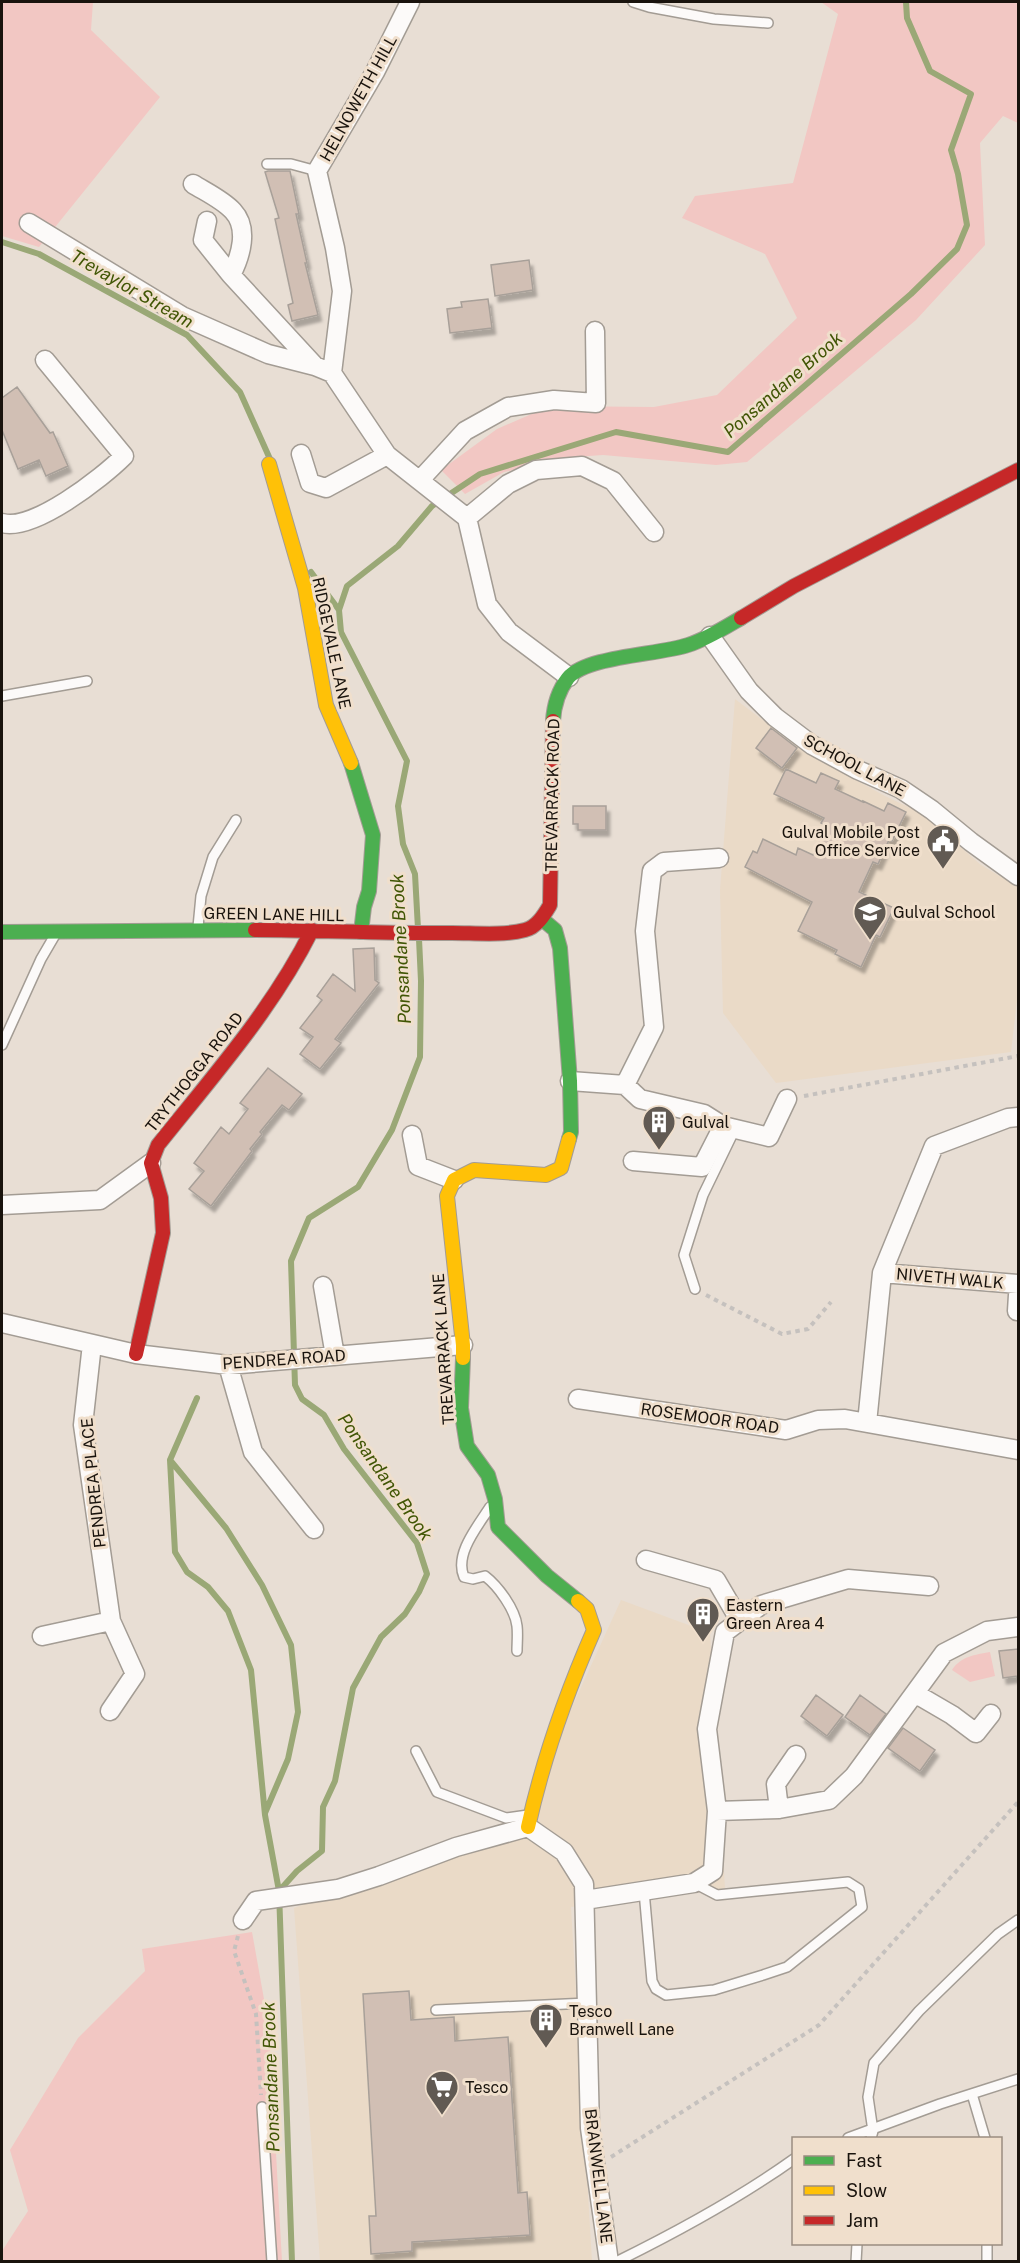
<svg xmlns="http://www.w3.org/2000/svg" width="1020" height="2263" font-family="'Public Sans',sans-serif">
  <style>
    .built { fill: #eadac7 }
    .green { fill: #f2c7c3 }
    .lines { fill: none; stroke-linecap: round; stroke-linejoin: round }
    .stream { stroke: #9aa876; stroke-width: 6 }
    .building { fill: #d1bfb4; stroke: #a8a099; stroke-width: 1.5; filter: url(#shadow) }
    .lane-casing { stroke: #a39c94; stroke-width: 12 }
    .street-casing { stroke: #a39c94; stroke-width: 21 }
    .fast-casing { stroke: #a39c94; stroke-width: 16 }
    .slow-casing { stroke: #a39c94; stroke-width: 16 }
    .jam-casing { stroke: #a39c94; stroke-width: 16 }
    .path { stroke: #c5c1be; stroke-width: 4; stroke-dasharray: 4.5 4.5; stroke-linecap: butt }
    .lane { stroke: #fcfaf9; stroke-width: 9 }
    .street { stroke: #fcfaf9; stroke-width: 18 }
    .fast { stroke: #4caf50; stroke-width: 14 }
    .slow { stroke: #ffc107; stroke-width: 14 }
    .jam { stroke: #c62828; stroke-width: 14 }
    .labels { text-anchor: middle; stroke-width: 6; stroke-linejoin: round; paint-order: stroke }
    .street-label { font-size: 16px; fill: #19130d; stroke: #f0dfcc }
    .poi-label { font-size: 16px; fill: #19130d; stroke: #f0dfcc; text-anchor: start }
    .water-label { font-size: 18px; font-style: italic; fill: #415605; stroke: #f0dfcc }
  </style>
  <defs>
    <filter id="shadow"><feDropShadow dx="3.5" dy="6" stdDeviation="1.5" flood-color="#0004"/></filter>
  </defs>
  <rect width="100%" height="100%" fill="#e8ded4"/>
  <path class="built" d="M 735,699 L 805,752 L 885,796 L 923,814 L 981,865 L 1018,887 L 1018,992 L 1011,1052 L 776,1083 L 723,1013 L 720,890 Z
    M 621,1600 L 710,1633 L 725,1889 L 571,1907 L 592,2261 L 320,2261 L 294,1908 L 519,1823 Z"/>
  <path class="green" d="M 2,2 L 93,2 L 91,30 L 160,97 L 39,247 L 2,236 Z
    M 821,2 L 1018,2 L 1018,123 L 1003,116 L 980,143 L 985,245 L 916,320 L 747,462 L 716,465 L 603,455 L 574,457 L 504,472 L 465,494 L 441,470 L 497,429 L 550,406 L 654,407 L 717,395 L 797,318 L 765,254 L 682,218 L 695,196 L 793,183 L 838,14 Z
    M 990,1652 L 995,1676 L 970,1682 L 952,1670 C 961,1656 975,1655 990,1652 Z
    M 252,1932 L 269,2027 L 282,2261 L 2,2262 L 2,2251 L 28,2211 L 10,2150 L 78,2038 L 145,1971 L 142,1949 Z"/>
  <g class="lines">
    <path class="stream" d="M 2,242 L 39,254 L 187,335 L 240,392 L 270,459
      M 311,572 L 339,610
      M 418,929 L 415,874 L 403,844 L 398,806 L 407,761 L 341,632 L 339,610 L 347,586 L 398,546 L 432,506 L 480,474 L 616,432 L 728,452 L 911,294 L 957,249 L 967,225 L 958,174 L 951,150 L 971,94 L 930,71 L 907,18 L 906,2
      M 197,1398 L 170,1460 L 226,1528 L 262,1585 L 291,1645 L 298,1712 L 288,1759 L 265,1813
      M 170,1460 L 175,1552 L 187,1572 L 208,1587 L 228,1611 L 251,1670 L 265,1815 L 279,1891 L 292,2262
      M 279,1891 L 297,1871 L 322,1851 L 323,1807 L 335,1781 L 353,1688 L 381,1637 L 405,1614 L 419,1592 L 427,1574 L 417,1543 L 344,1449 L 324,1415 L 302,1399 L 295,1385 L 291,1261 L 309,1218 L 358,1187 L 392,1130 L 420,1057 L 421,981 L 419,939"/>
  </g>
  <path class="building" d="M 268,171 L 290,171 L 299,214 L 296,214 L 307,263 L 305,263 L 318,315 L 292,321 L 288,305 L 293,303 L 275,219 L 279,218 L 265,172 Z
    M 529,260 L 533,290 L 495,296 L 491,265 Z
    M 488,299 L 492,328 L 450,333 L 447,309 L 462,307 L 461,302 Z
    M 17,387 L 50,433 L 53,432 L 68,466 L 46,476 L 39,460 L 18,469 L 2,430 L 2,398 Z
    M 771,728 L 797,748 L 782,768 L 756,748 Z
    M 786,769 L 816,783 L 821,773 L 839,781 L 835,789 L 863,802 L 863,801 L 884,811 L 888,803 L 906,812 L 892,841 L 889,840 L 878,864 L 873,862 L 859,892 L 894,908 L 880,937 L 876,935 L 861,967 L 835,954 L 837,950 L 798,931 L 812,902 L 745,867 L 753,851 L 757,853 L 763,839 L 796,855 L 798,848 L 813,855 L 827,826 L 821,823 L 824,818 L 774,794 Z
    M 573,806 L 606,806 L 606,830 L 578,830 L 578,824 L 573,824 Z
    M 374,948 L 375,980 L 379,983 L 335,1039 L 341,1043 L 320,1069 L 300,1054 L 313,1037 L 300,1028 L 322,1000 L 317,996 L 333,974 L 355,991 L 353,949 Z
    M 268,1068 L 302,1094 L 289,1110 L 282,1105 L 260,1132 L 262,1134 L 250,1149 L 252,1151 L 211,1206 L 189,1189 L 204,1171 L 194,1163 L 221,1127 L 229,1134 L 248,1109 L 240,1103 Z
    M 1018,1649 L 1018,1676 L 1003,1678 L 999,1651 Z
    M 816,1695 L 843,1715 L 827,1736 L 801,1716 Z
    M 860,1695 L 886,1714 L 870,1735 L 845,1717 Z
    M 903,1728 L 935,1750 L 920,1771 L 888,1748 Z
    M 409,1991 L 411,2020 L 454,2017 L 455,2041 L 508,2037 L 518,2193 L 527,2192 L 530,2235 L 412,2242 L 412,2251 L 371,2254 L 369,2216 L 376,2216 L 363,1994 Z"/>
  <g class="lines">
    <g class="lane-casing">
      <path id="lane" d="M 633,2 L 649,7 L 714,19 L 768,23
        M 267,164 L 291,164 L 317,171
        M 2,696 L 87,681
        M 198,927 L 201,896 L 213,857 L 236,820
        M 2,1045 L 41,959 L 55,935
        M 695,1289 L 684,1255 L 703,1195 L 735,1129
        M 490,1507 C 478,1526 454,1554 464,1577 L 473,1579 L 485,1576 C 498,1586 515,1609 517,1626 C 518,1634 517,1643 517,1651
        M 416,1751 L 437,1792 L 506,1818 L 528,1815
        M 644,1891 L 652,1981 L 656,1989 L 666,1995 L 714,1990 L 763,1975 L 787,1967 L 862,1907 L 859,1889 L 848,1882 L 717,1895 L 694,1883
        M 436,2010 L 587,2003
        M 972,2094 L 985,2138
        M 262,2107 L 272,2262
        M 848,2138 L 940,2104 L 1018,2079
        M 871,2138 L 873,2131 L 868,2097 L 874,2063 L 919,2011 L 998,1934 L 1018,1920
        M 987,2244 L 987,2262
        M 616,2262 C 677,2232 738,2199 794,2159
        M 856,2262 L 857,2244"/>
    </g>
    <g class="street-casing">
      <path id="street" d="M 193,184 C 206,192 223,200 233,211 C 249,228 241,256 231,275 L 315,366
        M 207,221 L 203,240 L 231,275
        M 29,223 L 182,316 L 268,354 L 315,366 L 332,373
        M 332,373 L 387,455 L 467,518 L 487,604 L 509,632 L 569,677
        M 332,373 L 342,291 L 335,248 L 317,171 L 375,72 L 410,2
        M 301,454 L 310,483 L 326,488 L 387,455
        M 420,480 L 465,431 L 508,407 L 554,400 L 596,403 L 595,331
        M 467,518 L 508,484 L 536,470 L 582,466 L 613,481 L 654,532
        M 2,523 C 33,532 102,478 124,456 L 45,360
        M 710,636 L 749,691 L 775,717 L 812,745 L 858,770 L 901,789 L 932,810 L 971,842 L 1018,876
        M 570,1081 L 625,1085 L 640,1099 L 704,1114 L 723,1126 L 769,1137 L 787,1099
        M 625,1085 L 654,1027 L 645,931 L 652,871 L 664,862 L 719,858
        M 412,1135 L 418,1166 L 454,1180
        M 633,1161 L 702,1167 L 723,1126
        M 2,1205 L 100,1200 L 151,1163
        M 882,1273 L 1018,1284
        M 323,1286 L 335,1356
        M 1017,1311 L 1018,1295
        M 2,1323 L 136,1354 L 228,1365 L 463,1345
        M 92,1344 L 83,1425 L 111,1621
        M 228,1365 L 253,1452 L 314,1529
        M 578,1399 L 786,1430 L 818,1420 L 845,1419 L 1018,1450
        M 867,1423 L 882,1273 L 934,1146 L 1008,1118 L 1018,1117
        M 646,1560 L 716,1580 L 740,1621
        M 42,1636 L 111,1621 L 135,1674 L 110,1711
        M 916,1694 L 952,1715 L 976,1733 L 991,1714
        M 779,1809 L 776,1784 L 796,1755
        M 717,1811 L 779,1809 L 829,1800 L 854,1776 L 944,1653 L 987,1631 L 1018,1627
        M 585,1900 L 694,1883 L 713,1871 L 717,1811 L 707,1729 L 725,1632 L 761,1605 L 848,1579 L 929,1586
        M 243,1920 L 256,1901 L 338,1889 L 379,1876 L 456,1847 L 528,1827 L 564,1852 L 584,1884 L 590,2128 L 609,2262"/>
    </g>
    <g class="fast-casing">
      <path id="fast" d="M 553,721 C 554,705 558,691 568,678 C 587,656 658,655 688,645 C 707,639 724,628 741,618
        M 351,763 L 373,835 L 369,891 L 364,907 L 361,932
        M 542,919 L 555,930 L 560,948 L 570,1081 L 571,1132 L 569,1139
        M 2,932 L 255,930
        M 463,1358 L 461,1408 L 467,1446 L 488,1475 L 495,1499 L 498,1527 L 547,1576 L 578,1601"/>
    </g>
    <g class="slow-casing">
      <path id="slow" d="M 269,464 L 305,588 L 326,705 L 351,763
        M 463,1358 L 463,1345 L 447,1196 L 454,1180 L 474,1170 L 546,1175 L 561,1168 L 569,1139
        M 528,1827 C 543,1759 566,1694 594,1630 L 587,1609 L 578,1601"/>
    </g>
    <g class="jam-casing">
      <path id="jam" d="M 741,618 L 794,586 L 1018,470
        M 255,930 C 321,930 386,934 452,933 C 475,933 502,936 525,930 C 537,927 544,915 550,905 L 553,721
        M 136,1354 L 163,1233 L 161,1198 L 151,1163 L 158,1145 C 213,1076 272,1010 312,930"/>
    </g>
    <path class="path" d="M 804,1096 L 1018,1056
      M 706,1295 L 782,1334 L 808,1329 L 831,1302
      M 238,1936 L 234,1951 L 256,2014 L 261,2095
      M 611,2157 L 819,2025 L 1018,1802"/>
    <use href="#lane" class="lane"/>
    <use href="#street" class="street"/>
    <use href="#fast" class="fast"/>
    <use href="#slow" class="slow"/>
    <use href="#jam" class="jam"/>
  </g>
  <defs>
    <g id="civic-pin" transform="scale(1.725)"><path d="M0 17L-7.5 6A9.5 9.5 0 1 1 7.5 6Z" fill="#615a53" stroke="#f0dfcc"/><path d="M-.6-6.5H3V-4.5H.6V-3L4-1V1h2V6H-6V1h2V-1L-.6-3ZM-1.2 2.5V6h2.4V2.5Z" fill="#fff"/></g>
    <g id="school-pin" transform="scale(1.725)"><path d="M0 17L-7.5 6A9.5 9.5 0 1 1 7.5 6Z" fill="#615a53" stroke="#f0dfcc"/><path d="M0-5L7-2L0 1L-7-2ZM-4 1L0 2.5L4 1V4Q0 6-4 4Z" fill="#fff"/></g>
    <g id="building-pin" transform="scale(1.725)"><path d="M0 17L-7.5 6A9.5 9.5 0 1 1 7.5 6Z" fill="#615a53" stroke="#f0dfcc"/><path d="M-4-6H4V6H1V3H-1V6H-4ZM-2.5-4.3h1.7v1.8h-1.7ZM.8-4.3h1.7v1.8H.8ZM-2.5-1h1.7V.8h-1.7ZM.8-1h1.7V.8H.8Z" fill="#fff"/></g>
    <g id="supermarket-pin" transform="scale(1.725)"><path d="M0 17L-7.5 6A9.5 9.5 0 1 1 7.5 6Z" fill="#615a53" stroke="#f0dfcc"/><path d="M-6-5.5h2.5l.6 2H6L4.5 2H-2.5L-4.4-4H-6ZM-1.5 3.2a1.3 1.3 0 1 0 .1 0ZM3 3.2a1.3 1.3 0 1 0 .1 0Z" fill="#fff"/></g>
  </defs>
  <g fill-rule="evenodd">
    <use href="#civic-pin" x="943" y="841"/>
    <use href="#school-pin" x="870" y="912"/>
    <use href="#building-pin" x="659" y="1122"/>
    <use href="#building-pin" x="703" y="1614"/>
    <use href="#building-pin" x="546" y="2020"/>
    <use href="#supermarket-pin" x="442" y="2087"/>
  </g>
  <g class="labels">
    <g class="street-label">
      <text transform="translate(358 98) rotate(-61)" y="6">HELNOWETH HILL</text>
      <text transform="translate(332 643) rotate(78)" y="6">RIDGEVALE LANE</text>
      <text transform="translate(855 765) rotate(28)" y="6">SCHOOL LANE</text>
      <text transform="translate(552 795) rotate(-89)" y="6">TREVARRACK ROAD</text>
      <text transform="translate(274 914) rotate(1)" y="6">GREEN LANE HILL</text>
      <text transform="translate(194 1072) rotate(-52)" y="6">TRYTHOGGA ROAD</text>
      <text transform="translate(950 1278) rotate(5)" y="6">NIVETH WALK</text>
      <text transform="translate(443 1349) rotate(-94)" y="6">TREVARRACK LANE</text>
      <text transform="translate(284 1359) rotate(-4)" y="6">PENDREA ROAD</text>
      <text transform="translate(710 1418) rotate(8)" y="6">ROSEMOOR ROAD</text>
      <text transform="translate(93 1483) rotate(-96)" y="6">PENDREA PLACE</text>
      <text transform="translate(599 2176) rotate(83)" y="6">BRANWELL LANE</text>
    </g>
    <g class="poi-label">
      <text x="920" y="838" text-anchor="end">Gulval Mobile Post<tspan x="920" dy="18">Office Service</tspan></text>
      <text x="893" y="918">Gulval School</text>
      <text x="682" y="1128">Gulval</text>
      <text x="726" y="1611">Eastern<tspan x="726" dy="18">Green Area 4</tspan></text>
      <text x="569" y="2017">Tesco<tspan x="569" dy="18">Branwell Lane</tspan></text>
      <text x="465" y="2093">Tesco</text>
    </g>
    <g class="water-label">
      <text transform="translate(132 289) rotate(30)" y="6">Trevaylor Stream</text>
      <text transform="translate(783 385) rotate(-41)" y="6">Ponsandane Brook</text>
      <text transform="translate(401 949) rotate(-93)" y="6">Ponsandane Brook</text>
      <text transform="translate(385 1477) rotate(55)" y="6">Ponsandane Brook</text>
      <text transform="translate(271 2077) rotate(-92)" y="6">Ponsandane Brook</text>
    </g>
  </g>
  <rect width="1020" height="2263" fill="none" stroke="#19130d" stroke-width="6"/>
  <rect x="792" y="2137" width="210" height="108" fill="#f0dfcc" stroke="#9a8d80" stroke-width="1.5"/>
  <rect x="804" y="2156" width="30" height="9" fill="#4caf50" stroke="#9a8d80" stroke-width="1.5"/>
  <text x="846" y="2167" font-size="18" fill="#19130d">Fast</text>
  <rect x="804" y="2186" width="30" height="9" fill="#ffc107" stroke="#9a8d80" stroke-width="1.5"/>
  <text x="846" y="2197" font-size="18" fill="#19130d">Slow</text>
  <rect x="804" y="2216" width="30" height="9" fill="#c62828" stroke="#9a8d80" stroke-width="1.5"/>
  <text x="846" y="2227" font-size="18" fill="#19130d">Jam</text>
</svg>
